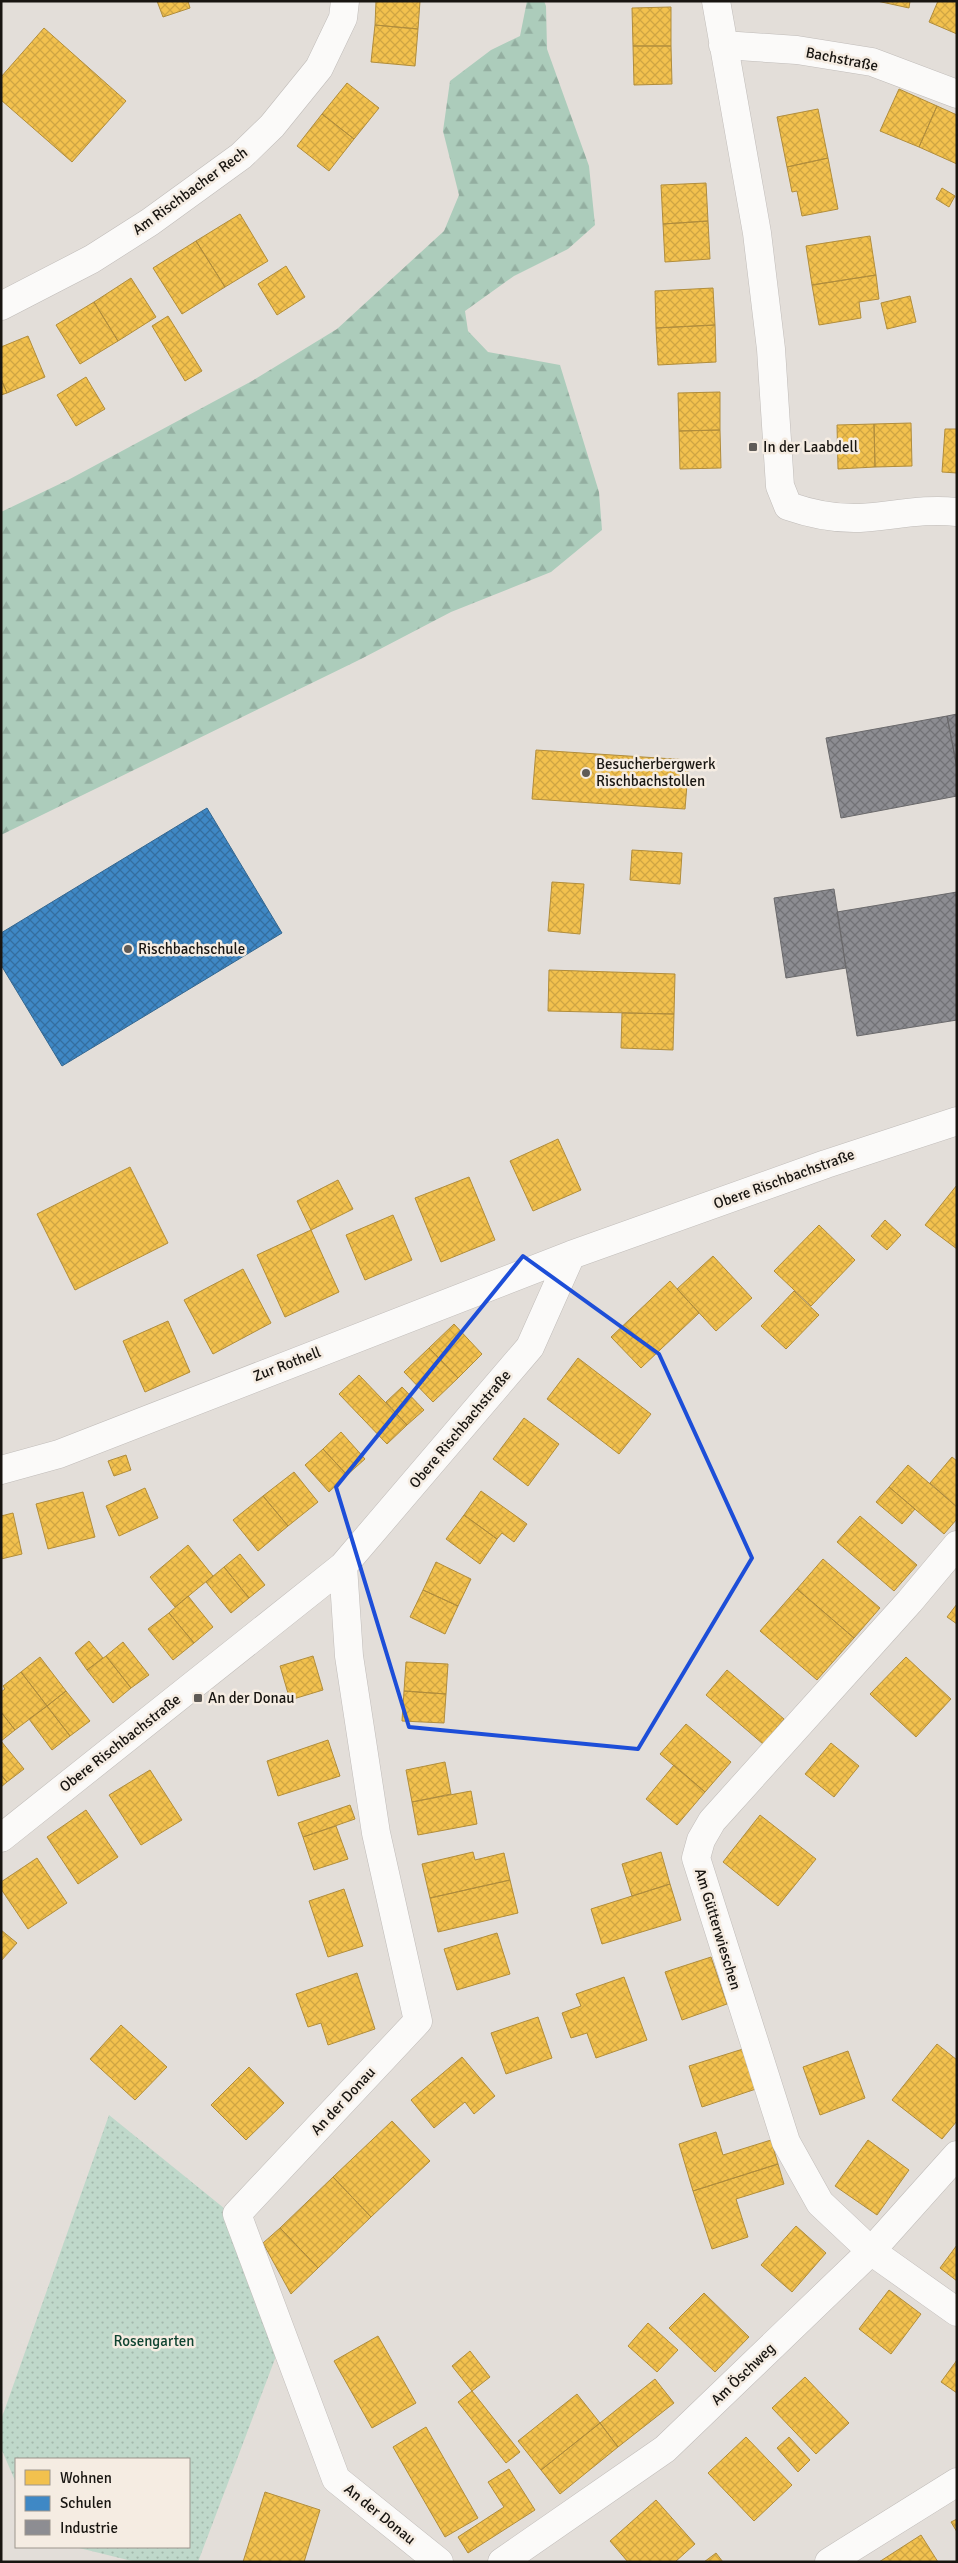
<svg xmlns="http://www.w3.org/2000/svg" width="958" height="2563" font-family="Signika,sans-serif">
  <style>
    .forest { fill: url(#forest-firs) }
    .garden { fill: url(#garden-dots) }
    .homes { fill: url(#homes-cross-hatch); stroke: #b18d3c }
    .schools { fill: url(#schools-cross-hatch); stroke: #33668f }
    .industry { fill: url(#industry-cross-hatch); stroke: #6a696b }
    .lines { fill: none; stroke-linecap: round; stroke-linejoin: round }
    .minor-casing { stroke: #c0bcb9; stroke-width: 29 }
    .minor { stroke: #fbfaf9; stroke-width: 28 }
    .marked { fill: none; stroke: #1d4ed8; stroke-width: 4; stroke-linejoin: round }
    .poi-dot { fill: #5f5b57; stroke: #f5ece2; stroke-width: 2 }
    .labels { text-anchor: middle; stroke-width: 5; stroke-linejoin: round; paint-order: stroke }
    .street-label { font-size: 15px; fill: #181511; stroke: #f5ece2 }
    .poi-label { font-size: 15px; fill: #181511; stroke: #f5ece2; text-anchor: start }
    .park-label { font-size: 15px; fill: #104431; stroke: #f5ece2 }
  </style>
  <defs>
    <pattern id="forest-firs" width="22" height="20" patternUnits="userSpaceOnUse" patternTransform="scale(1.25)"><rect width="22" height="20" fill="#acccbb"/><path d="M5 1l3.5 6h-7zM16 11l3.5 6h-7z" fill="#93aea0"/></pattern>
    <pattern id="garden-dots" width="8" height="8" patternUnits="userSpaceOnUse" patternTransform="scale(1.25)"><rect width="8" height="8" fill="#bfd8ca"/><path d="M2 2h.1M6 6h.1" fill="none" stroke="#a3b8ac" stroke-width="1.8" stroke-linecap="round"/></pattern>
    <pattern id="homes-cross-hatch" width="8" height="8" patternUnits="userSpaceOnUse" patternTransform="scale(1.25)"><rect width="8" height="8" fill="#f2c14e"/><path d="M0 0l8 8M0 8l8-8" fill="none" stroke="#cfa543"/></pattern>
    <pattern id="schools-cross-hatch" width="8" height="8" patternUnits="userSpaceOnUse" patternTransform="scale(1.25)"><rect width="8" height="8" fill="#3f88c5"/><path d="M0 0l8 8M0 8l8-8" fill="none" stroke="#346e9f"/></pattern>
    <pattern id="industry-cross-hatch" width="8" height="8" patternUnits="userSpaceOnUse" patternTransform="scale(1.25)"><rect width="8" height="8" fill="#8d8d92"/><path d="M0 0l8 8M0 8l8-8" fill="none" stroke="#727276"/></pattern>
  </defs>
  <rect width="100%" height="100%" fill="#e3ded9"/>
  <path class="forest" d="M 527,1 L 544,1 L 546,6 L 547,49 L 589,166 L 595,225 L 568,249 L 514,276 L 465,311 L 468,331 L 488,352 L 560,365 L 599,492 L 602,530 L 551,572 L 451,612 L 361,659 L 1,835 L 1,512 L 68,480 L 252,381 L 337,329 L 444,231 L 459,195 L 443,131 L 450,81 L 491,50 L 520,36 Z"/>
  <path class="garden" d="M 109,2115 L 230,2213 L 281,2343 L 198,2562 L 136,2562 L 75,2547 L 189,2547 L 189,2459 L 16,2459 L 16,2483 L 1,2448 L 1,2420 Z"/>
  <path class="homes" d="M 157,1 L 188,1 L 190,8 L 163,17 Z
    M 376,1 L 420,1 L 418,29 L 375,25 Z
    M 877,1 L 910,1 L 909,8 Z
    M 938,1 L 957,1 L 957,34 L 929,22 Z
    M 671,7 L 671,46 L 633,46 L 632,8 Z
    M 375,25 L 418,29 L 415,66 L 371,62 Z
    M 44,28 L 126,101 L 72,162 L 1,100 L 1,77 Z
    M 633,46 L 671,46 L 672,84 L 634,85 Z
    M 347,83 L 379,108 L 354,139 L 322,114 Z
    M 899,89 L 937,106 L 919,147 L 880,131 Z
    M 937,106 L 957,115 L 957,164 L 919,147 Z
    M 818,109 L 828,158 L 787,167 L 777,117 Z
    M 322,114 L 354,139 L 329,171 L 297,146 Z
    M 828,158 L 838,209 L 802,216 L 797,191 L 792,192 L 787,167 Z
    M 706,183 L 708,221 L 663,224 L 661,185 Z
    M 942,188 L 955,196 L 949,207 L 936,199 Z
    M 240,214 L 268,261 L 225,287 L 196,241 Z
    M 708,221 L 710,259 L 665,262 L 663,224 Z
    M 870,236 L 876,275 L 812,285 L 806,246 Z
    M 196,241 L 225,287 L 182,314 L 153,268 Z
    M 286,266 L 305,297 L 277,315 L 258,284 Z
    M 876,275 L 879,299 L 859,302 L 861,318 L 819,325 L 812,285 Z
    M 131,278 L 156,317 L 118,341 L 94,302 Z
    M 713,288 L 715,325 L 656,328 L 655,291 Z
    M 910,296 L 916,322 L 887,329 L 881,303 Z
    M 94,302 L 118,341 L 80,364 L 56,325 Z
    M 168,316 L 202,371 L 185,381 L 152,326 Z
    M 715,325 L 716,362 L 658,365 L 656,328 Z
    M 28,336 L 45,377 L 7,393 L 1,379 L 1,347 Z
    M 86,377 L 105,409 L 76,426 L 57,395 Z
    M 1,379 L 7,393 L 1,395 Z
    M 720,392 L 720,430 L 679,431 L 678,393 Z
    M 911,423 L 912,466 L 875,467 L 874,424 Z
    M 874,424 L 875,467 L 838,469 L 837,425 Z
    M 945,429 L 957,429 L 957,473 L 942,472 Z
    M 720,430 L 721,468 L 680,469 L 679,431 Z
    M 536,750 L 689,760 L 685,809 L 532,799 Z
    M 632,850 L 682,853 L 680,884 L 630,880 Z
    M 552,882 L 584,884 L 580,934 L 548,931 Z
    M 549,970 L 675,974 L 674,1014 L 548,1011 Z
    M 622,1013 L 674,1014 L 673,1050 L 621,1048 Z
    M 558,1139 L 581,1190 L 533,1211 L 510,1161 Z
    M 130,1167 L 168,1243 L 75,1290 L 37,1214 Z
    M 469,1177 L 495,1240 L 441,1262 L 415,1198 Z
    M 338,1180 L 353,1209 L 311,1230 L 297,1201 Z
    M 957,1185 L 957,1249 L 925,1225 Z
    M 393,1215 L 412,1260 L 365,1280 L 346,1235 Z
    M 885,1220 L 901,1235 L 887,1250 L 871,1236 Z
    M 819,1225 L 855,1260 L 811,1306 L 774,1271 Z
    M 311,1230 L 339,1292 L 285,1317 L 257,1255 Z
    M 713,1256 L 752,1298 L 716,1331 L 677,1289 Z
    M 243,1269 L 271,1323 L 213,1354 L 184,1300 Z
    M 670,1281 L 699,1313 L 641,1368 L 611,1337 Z
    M 794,1291 L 819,1315 L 786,1349 L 761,1326 Z
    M 168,1321 L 190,1372 L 145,1392 L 123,1341 Z
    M 454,1324 L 482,1354 L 458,1378 L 429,1348 Z
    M 429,1348 L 458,1378 L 433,1402 L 404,1372 Z
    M 578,1358 L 651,1414 L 619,1454 L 547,1399 Z
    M 359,1375 L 407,1425 L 387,1444 L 339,1394 Z
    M 402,1387 L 424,1410 L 407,1425 L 386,1402 Z
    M 524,1418 L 559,1444 L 528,1486 L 493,1459 Z
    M 341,1432 L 365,1459 L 347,1475 L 323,1449 Z
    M 323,1449 L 347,1475 L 329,1492 L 305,1465 Z
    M 126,1455 L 131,1470 L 114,1476 L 108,1461 Z
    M 952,1457 L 957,1461 L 957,1507 L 930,1483 Z
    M 908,1465 L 957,1507 L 957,1519 L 944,1534 L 889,1487 Z
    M 294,1472 L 318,1502 L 288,1526 L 263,1496 Z
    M 889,1487 L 915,1509 L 902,1524 L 876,1502 Z
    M 145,1488 L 158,1518 L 119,1536 L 106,1506 Z
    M 481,1491 L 527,1524 L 514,1542 L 502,1533 L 497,1539 L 464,1515 Z
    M 83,1492 L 95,1537 L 48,1549 L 36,1504 Z
    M 263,1496 L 288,1526 L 258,1551 L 233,1520 Z
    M 13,1513 L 22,1554 L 1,1559 L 1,1516 Z
    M 464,1515 L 497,1539 L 480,1564 L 446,1539 Z
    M 860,1516 L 917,1565 L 894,1591 L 837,1542 Z
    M 188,1545 L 213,1576 L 175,1607 L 150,1577 Z
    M 240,1554 L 265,1585 L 249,1598 L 224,1567 Z
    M 823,1559 L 880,1608 L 854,1638 L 797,1589 Z
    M 436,1562 L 471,1579 L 458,1606 L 423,1590 Z
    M 224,1567 L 249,1598 L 231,1613 L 206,1582 Z
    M 797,1589 L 854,1638 L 817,1680 L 760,1631 Z
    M 423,1590 L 458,1606 L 445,1634 L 410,1617 Z
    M 188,1596 L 213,1627 L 194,1643 L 169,1613 Z
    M 957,1604 L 957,1624 L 947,1617 Z
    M 169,1613 L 194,1643 L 173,1660 L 148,1629 Z
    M 89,1641 L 103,1658 L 87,1670 L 75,1653 Z
    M 123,1642 L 149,1675 L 131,1688 L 106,1656 Z
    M 106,1656 L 131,1688 L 113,1703 L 87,1670 Z
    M 313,1656 L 323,1690 L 290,1700 L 280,1666 Z
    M 40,1657 L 66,1691 L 47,1706 L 21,1672 Z
    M 906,1657 L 951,1699 L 916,1737 L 870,1694 Z
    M 406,1662 L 448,1664 L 446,1694 L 404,1691 Z
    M 727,1670 L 784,1719 L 763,1744 L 706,1695 Z
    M 21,1672 L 47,1706 L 15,1730 L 1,1712 L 1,1692 L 5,1689 L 3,1686 Z
    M 66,1691 L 90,1721 L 70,1736 L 47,1706 Z
    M 404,1691 L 446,1694 L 444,1723 L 402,1721 Z
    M 47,1706 L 70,1736 L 52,1750 L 29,1719 Z
    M 1,1712 L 15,1730 L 1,1741 Z
    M 686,1724 L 731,1762 L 705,1792 L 660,1754 Z
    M 328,1740 L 340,1776 L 278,1796 L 267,1761 Z
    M 1,1741 L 24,1769 L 7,1782 L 1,1775 Z
    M 831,1743 L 859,1766 L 834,1797 L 805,1774 Z
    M 445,1762 L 451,1794 L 412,1802 L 406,1770 Z
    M 674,1765 L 705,1792 L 677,1825 L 646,1799 Z
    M 150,1770 L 182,1820 L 141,1845 L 109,1795 Z
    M 1,1775 L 7,1782 L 1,1787 Z
    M 471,1791 L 477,1824 L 418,1835 L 412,1802 Z
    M 350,1805 L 355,1819 L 303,1837 L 298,1823 Z
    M 86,1810 L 118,1857 L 78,1884 L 47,1837 Z
    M 760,1815 L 816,1859 L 778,1906 L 723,1862 Z
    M 336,1826 L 348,1859 L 314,1870 L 303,1837 Z
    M 473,1852 L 475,1860 L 504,1853 L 510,1880 L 430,1898 L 422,1864 Z
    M 661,1852 L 670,1884 L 632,1896 L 622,1864 Z
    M 37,1858 L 67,1903 L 28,1929 L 1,1889 L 1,1882 Z
    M 510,1880 L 518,1913 L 438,1932 L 430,1898 Z
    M 670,1884 L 681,1920 L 602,1944 L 591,1909 Z
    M 344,1889 L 363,1946 L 328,1957 L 309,1901 Z
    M 1,1930 L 17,1943 L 1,1961 Z
    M 497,1933 L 510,1974 L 457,1990 L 444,1949 Z
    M 711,1957 L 727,2004 L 682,2020 L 665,1972 Z
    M 357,1973 L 375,2029 L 328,2045 L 321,2023 L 308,2027 L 296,1994 Z
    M 624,1977 L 647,2040 L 596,2058 L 587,2033 L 571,2038 L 562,2013 L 581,2006 L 576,1994 Z
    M 538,2017 L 552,2058 L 506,2074 L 491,2033 Z
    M 121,2025 L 167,2067 L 135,2100 L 90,2059 Z
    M 937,2044 L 957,2060 L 957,2121 L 942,2139 L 892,2100 Z
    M 743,2049 L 756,2089 L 702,2107 L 689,2066 Z
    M 848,2051 L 865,2098 L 820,2115 L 803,2067 Z
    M 462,2057 L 495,2096 L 474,2114 L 465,2102 L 434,2128 L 411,2100 Z
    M 249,2067 L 284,2103 L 246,2140 L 211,2105 Z
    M 392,2121 L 430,2161 L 371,2217 L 333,2177 Z
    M 716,2132 L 723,2155 L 771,2140 L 778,2164 L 693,2191 L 679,2144 Z
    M 868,2140 L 909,2170 L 877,2215 L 835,2186 Z
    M 778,2164 L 784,2184 L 736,2199 L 748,2237 L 712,2249 L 693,2191 Z
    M 333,2177 L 371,2217 L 318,2268 L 280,2228 Z
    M 796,2226 L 826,2253 L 792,2292 L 761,2265 Z
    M 280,2228 L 318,2268 L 291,2294 L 263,2243 Z
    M 957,2245 L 957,2281 L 940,2268 Z
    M 889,2290 L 921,2314 L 891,2354 L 859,2329 Z
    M 704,2293 L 749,2337 L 715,2372 L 669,2328 Z
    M 648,2323 L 678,2350 L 657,2372 L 628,2346 Z
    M 378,2336 L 416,2403 L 372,2428 L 334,2361 Z
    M 470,2351 L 490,2377 L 472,2391 L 452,2366 Z
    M 957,2360 L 957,2393 L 941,2382 Z
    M 805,2377 L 849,2423 L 816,2454 L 772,2408 Z
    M 655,2379 L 674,2403 L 618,2447 L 600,2423 Z
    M 472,2391 L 520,2452 L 506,2463 L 458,2402 Z
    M 577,2394 L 600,2423 L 541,2470 L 518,2441 Z
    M 600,2423 L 618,2447 L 560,2494 L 541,2470 Z
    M 426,2427 L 478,2518 L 445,2537 L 393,2447 Z
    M 746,2437 L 792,2485 L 754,2521 L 708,2473 Z
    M 789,2437 L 810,2460 L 798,2472 L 777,2448 Z
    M 509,2469 L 535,2510 L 468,2553 L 458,2537 L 504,2507 L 488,2482 Z
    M 265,2492 L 320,2510 L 304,2562 L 243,2562 Z
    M 656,2500 L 695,2544 L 675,2562 L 628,2562 L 610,2541 Z
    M 957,2519 L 957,2532 L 951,2522 Z
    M 921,2535 L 938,2562 L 879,2562 Z
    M 716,2553 L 723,2562 L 704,2562 Z"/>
  <path class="schools" d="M 207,808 L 282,933 L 62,1066 L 1,965 L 1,933 Z"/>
  <path class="industry" d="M 957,714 L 957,768 L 947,716 Z
    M 947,716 L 957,768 L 957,796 L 841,818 L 826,738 Z
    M 834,889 L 846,968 L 786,978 L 774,898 Z
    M 957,892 L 957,1020 L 857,1036 L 837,912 Z"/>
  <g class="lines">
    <g class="minor-casing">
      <path id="minor" d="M 716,1 L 757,233 L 771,349 L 780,486 L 788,506 C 811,514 835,519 860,518 C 893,516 924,508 957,512
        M 723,45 L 797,50 L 872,62 L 957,94
        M 1,306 L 92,259 L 150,222 L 241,156 L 272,126 L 319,68 L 343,18 L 345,1
        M 1,1470 L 59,1454 L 571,1255 L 826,1164 L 957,1121
        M 957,1545 L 910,1601 L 712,1821 L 701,1840 L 696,1858 L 786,2142 L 820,2203 L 871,2251 L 957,2312
        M 343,1566 L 349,1656 L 376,1833 L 418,2021 L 237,2214 L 336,2479 L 439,2562
        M 1,1838 L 343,1566 L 530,1347 L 571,1255
        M 502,2562 L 665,2449 L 871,2251 L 957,2155
        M 829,2562 L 957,2482"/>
    </g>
    <use href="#minor" class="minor"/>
  </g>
  <path class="marked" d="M 523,1256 L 659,1354 L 752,1558 L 638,1749 L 409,1727 L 336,1487 Z"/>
  <g class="poi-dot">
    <rect x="748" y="442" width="10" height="10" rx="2.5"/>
    <circle cx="586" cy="773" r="5"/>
    <circle cx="128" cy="949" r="5"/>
    <rect x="193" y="1693" width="10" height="10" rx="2.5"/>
  </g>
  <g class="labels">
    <g class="street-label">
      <text transform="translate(842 59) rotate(11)" y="5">Bachstraße</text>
      <text transform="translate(190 191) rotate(-36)" y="5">Am Rischbacher Rech</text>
      <text transform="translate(784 1179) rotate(-20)" y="5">Obere Rischbachstraße</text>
      <text transform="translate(287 1364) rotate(-21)" y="5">Zur Rothell</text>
      <text transform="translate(460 1429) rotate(-50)" y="5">Obere Rischbachstraße</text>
      <text transform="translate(120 1743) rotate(-38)" y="5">Obere Rischbachstraße</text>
      <text transform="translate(718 1929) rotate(73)" y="5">Am Gütterwieschen</text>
      <text transform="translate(343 2101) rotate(-47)" y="5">An der Donau</text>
      <text transform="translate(743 2374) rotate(-44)" y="5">Am Öschweg</text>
      <text transform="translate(380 2514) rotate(39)" y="5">An der Donau</text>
    </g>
    <g class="poi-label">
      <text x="763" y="452">In der Laabdell</text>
      <text x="596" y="769">Besucherbergwerk<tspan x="596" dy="17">Rischbachstollen</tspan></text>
      <text x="138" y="954">Rischbachschule</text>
      <text x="208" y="1703">An der Donau</text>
    </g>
    <g class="park-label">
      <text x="154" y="2346">Rosengarten</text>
    </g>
  </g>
  <rect width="958" height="2563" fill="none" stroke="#181511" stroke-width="5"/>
  <rect x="15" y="2458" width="175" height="90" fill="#f5ece2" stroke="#9d968e"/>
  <rect x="25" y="2470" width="25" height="15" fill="#f2c14e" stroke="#9d968e"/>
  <text x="60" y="2483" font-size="15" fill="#181511">Wohnen</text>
  <rect x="25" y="2496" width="25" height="15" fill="#3f88c5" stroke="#9d968e"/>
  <text x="60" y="2508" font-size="15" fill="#181511">Schulen</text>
  <rect x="25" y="2520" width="25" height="15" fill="#8d8d92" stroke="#9d968e"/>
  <text x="60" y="2533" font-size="15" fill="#181511">Industrie</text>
</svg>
